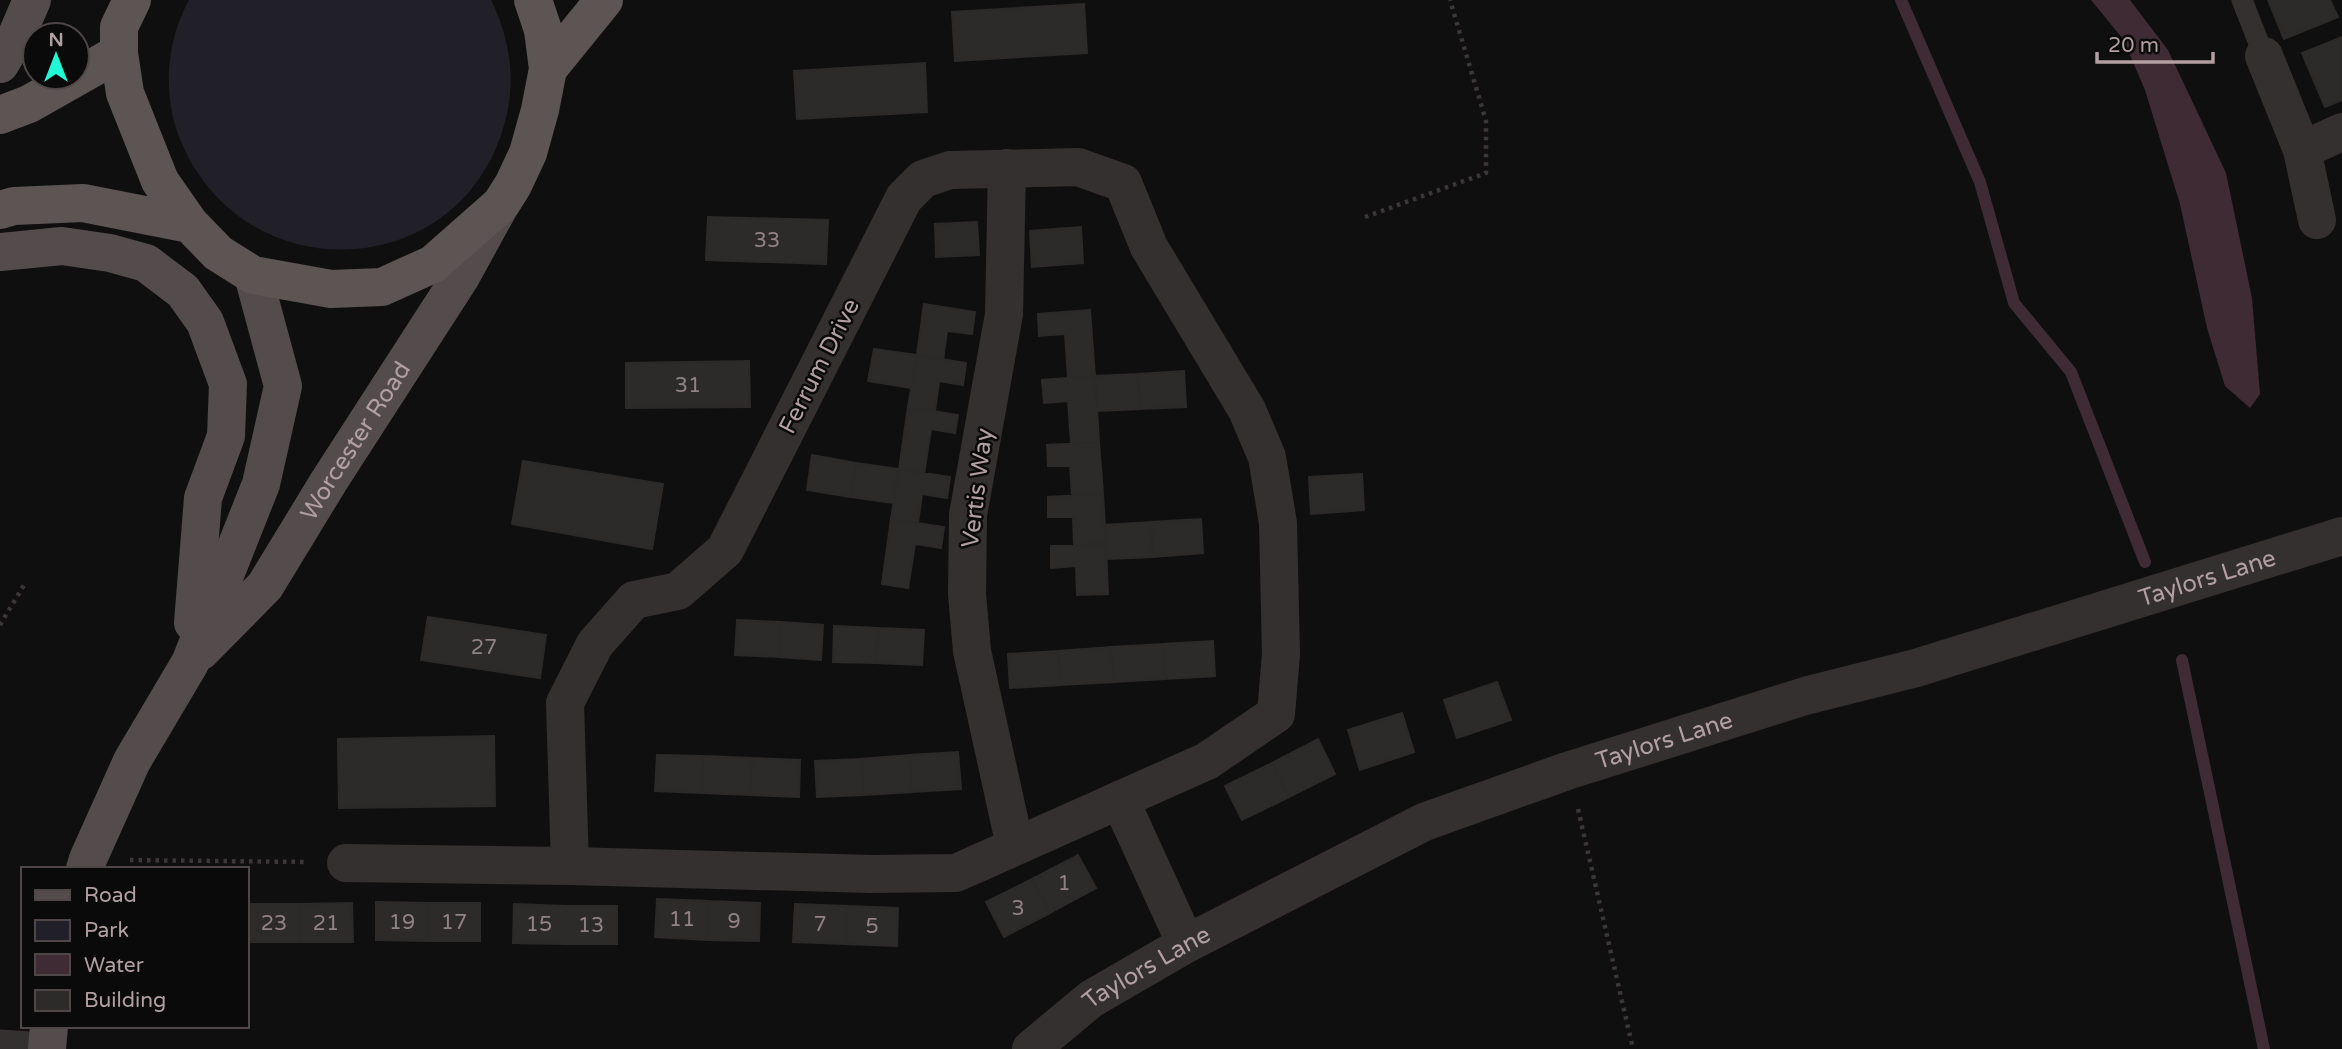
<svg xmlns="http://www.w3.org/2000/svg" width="2342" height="1049" font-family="'Varela Round',sans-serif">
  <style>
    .green { fill: #211f28 }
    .water { fill: #3e2b33 }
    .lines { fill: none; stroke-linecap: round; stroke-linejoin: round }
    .stream { stroke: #3e2b33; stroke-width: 12 }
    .building { fill: #2d2a2a; stroke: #2c2929; stroke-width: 2 }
    .path { stroke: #3c3637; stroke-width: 4.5; stroke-dasharray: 3.5 5; stroke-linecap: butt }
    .service { stroke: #353030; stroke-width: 21 }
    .minor { stroke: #353030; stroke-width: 38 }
    .primary { stroke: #544c4c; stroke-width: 38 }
    .trunk { stroke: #5d5454; stroke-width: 38 }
    .labels { text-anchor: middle; stroke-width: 5; stroke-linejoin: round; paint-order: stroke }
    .number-label { font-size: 21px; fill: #918284 }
    .street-label { font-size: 24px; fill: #b29fa2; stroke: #0b0a0a }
  </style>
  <rect width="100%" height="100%" fill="#100f0f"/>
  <path class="green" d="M 189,0 L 491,0 C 511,40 517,85 503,129 C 456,283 246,291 182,144 C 162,99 165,43 189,0 Z"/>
  <path class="water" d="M 2091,0 L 2130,0 L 2168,50 L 2226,173 L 2252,298 L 2260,394 L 2250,408 L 2225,386 L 2207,328 L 2180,204 L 2145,90 L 2123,39 Z"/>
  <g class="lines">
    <path class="stream" d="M 1901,0 L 1980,182 L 2014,303 L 2071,372 L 2145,562
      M 2182,660 L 2264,1049"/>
  </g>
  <path class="building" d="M 2268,0 L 2330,0 L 2338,17 L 2284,39 Z
    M 1084,4 L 1087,53 L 955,61 L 952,12 Z
    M 2342,37 L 2342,100 L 2325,107 L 2302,53 Z
    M 925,63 L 927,112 L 797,119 L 794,71 Z
    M 708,217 L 828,220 L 826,264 L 706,260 Z
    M 977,222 L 979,255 L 936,257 L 935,224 Z
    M 1081,227 L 1083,263 L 1032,267 L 1030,231 Z
    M 924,304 L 975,312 L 972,334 L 947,331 L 943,360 L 917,355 Z
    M 1090,310 L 1095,376 L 1068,378 L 1065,334 L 1039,336 L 1038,314 Z
    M 874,349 L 917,355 L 912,388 L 868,381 Z
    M 917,355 L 966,363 L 963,385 L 939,381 L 935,411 L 908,407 Z
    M 749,361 L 750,407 L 626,408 L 626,363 Z
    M 1184,371 L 1186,407 L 1140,409 L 1138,374 Z
    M 1138,374 L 1140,409 L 1097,411 L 1095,376 Z
    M 1095,376 L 1099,442 L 1071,443 L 1068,401 L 1044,403 L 1042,380 Z
    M 908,407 L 958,415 L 955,433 L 931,429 L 924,474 L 899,469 Z
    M 1099,442 L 1103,494 L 1072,495 L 1070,466 L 1048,466 L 1047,445 Z
    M 812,455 L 856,463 L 851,497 L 807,490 Z
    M 523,461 L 663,484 L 652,549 L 512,524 Z
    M 856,463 L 899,469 L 894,503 L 851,497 Z
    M 899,469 L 950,477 L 947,498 L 922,494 L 918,523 L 891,519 Z
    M 1362,474 L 1364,510 L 1311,514 L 1309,477 Z
    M 1103,494 L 1106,544 L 1074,545 L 1073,517 L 1048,517 L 1048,497 Z
    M 891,519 L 944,527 L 941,548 L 915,544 L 908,588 L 882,584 Z
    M 1201,519 L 1203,553 L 1153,557 L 1151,522 Z
    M 1151,522 L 1153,557 L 1107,559 L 1104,525 Z
    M 1106,544 L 1108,594 L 1077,595 L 1076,566 L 1051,568 L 1051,546 Z
    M 428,617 L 546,635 L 540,678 L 421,660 Z
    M 737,620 L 781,622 L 779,657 L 735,655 Z
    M 781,622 L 823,625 L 821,660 L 779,657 Z
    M 834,626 L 878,628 L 876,663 L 833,662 Z
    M 878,628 L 924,630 L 922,665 L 876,663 Z
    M 1213,641 L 1215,676 L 1165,679 L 1163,644 Z
    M 1163,644 L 1165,679 L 1114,682 L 1111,647 Z
    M 1111,647 L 1114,682 L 1061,685 L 1058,651 Z
    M 1058,651 L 1061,685 L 1010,688 L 1008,654 Z
    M 1497,682 L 1511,720 L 1457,738 L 1444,700 Z
    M 1402,713 L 1414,752 L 1360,770 L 1348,730 Z
    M 494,736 L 495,806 L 339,808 L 338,739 Z
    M 1318,739 L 1335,774 L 1289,797 L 1272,763 Z
    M 958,752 L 961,789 L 912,792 L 910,755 Z
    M 657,755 L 703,756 L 702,793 L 655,791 Z
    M 910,755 L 912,792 L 864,795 L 861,759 Z
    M 703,756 L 752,758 L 750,795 L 702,793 Z
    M 752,758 L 800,760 L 799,797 L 750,795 Z
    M 861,759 L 864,795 L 817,797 L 815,761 Z
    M 1272,763 L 1289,797 L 1242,820 L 1225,786 Z
    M 1078,855 L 1096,888 L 1050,913 L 1032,879 Z
    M 1032,879 L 1050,913 L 1004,937 L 986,902 Z
    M 657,899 L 708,901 L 707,940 L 655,937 Z
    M 708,901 L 760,903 L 759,941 L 707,940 Z
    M 376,902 L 428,903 L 428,941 L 376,940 Z
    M 352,903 L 353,942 L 301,942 L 300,904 Z
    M 428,903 L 480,903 L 480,941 L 428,941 Z
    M 249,904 L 300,904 L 301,942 L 249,942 Z
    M 514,904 L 565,906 L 565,944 L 513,943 Z
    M 795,904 L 847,906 L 845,944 L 793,942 Z
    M 565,906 L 617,906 L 617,944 L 565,944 Z
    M 847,906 L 898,908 L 897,946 L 845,944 Z"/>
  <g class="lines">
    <path class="path" d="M 1365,217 L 1486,173 L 1486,121 L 1450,0
      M 0,625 L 24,585
      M 1578,809 L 1633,1049
      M 130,860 L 307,862"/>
    <path class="service" d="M 2242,0 L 2264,56
      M 0,1040 L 47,1043"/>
    <g class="minor">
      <path d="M 2264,56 L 2302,150 L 2317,220"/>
      <path d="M 2302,150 L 2342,132"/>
      <path d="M 1078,167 L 1123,183 L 1149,247 L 1247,410 L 1267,457 L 1278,523 L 1281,654 L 1276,714 L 1207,761 L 956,873 L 872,874 L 570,866 L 565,703 L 595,644 L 634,600 L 678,591 L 725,550 L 904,198 L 923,179 L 950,170 Z"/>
      <path d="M 1007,168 L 1004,314 L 968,515 L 967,594 L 972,651 L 1015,846"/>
      <path d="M 1120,800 L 1186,944"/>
      <path d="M 346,863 L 570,866"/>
      <path id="s1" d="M 1031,1049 L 1091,999 L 1186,944 L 1424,822 L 1567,771 L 1805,696 L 1916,668 L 2342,536"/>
    </g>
    <g class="primary">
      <path d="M 0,64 L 16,37 L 32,0"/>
      <path d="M 0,252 L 62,246 L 110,253 L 146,263 L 183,291 L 205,322 L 228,384 L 226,436 L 203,498 L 193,623"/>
      <path id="s2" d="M 201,651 L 265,586 L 329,481 L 460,278 L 498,209"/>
      <path d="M 85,869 L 88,859 L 132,761 L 190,663 L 261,484 L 283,386 L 253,275"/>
      <path d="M 47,1049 L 49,1026"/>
    </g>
    <path class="trunk" d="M 132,0 L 119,27 L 119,53 L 125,93 L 160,181 L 190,224 L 218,253 L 253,275 L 331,289 L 382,287 L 433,264 L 501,204 L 513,185 L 528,153 L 540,110 L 548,69 L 543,30 L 533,0
      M 548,69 L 604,0
      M 0,115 L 29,104 L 119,53
      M 0,210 L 14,206 L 83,203 L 190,224"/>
  </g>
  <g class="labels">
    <g class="number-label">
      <text x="767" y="247">33</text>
      <text x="688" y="392">31</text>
      <text x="484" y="654">27</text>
      <text x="1064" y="890">1</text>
      <text x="1018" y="915">3</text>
      <text x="682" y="926">11</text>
      <text x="734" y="928">9</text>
      <text x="402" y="929">19</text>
      <text x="454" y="929">17</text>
      <text x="274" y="930">23</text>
      <text x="326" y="930">21</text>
      <text x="539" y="931">15</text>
      <text x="820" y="931">7</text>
      <text x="591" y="932">13</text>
      <text x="872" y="933">5</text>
    </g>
    <g class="street-label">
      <text transform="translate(819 366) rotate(-63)" y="8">Ferrum Drive</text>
      <text dy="8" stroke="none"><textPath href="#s2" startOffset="262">Worcester Road</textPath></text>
      <text transform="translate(977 488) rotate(-83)" y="8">Vertis Way</text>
      <text dy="8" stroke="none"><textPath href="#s1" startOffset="1276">Taylors Lane</textPath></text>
      <text dy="8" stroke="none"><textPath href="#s1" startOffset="709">Taylors Lane</textPath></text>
      <text dy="8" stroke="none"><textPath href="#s1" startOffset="142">Taylors Lane</textPath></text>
    </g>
  </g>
  <rect x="21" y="867" width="228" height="161" fill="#0b0a0a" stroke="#4e4647" stroke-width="2"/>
  <rect x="35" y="890" width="35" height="10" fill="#544c4c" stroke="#4e4647" stroke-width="2"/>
  <text x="84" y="902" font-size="21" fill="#b29fa2">Road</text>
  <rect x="35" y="920" width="35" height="21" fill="#211f28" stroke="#4e4647" stroke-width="2"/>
  <text x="84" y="937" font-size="21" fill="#b29fa2">Park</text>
  <rect x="35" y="954" width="35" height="21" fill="#3e2b33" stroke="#4e4647" stroke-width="2"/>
  <text x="84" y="972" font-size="21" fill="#b29fa2">Water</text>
  <rect x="35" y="990" width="35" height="21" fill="#2d2a2a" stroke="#4e4647" stroke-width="2"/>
  <text x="84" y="1007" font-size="21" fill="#b29fa2">Building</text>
  <g transform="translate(56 56)"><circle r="33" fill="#0b0a0a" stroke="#4e4647" stroke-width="2"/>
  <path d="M0-5L12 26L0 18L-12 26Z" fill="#21f7d4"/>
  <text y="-10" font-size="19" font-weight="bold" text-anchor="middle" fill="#b29fa2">N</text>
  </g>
  <path d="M2097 52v10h116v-10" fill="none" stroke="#b29fa2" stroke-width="3.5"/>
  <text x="2108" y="52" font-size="21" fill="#b29fa2" stroke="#0b0a0a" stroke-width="5" paint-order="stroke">20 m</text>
</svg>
